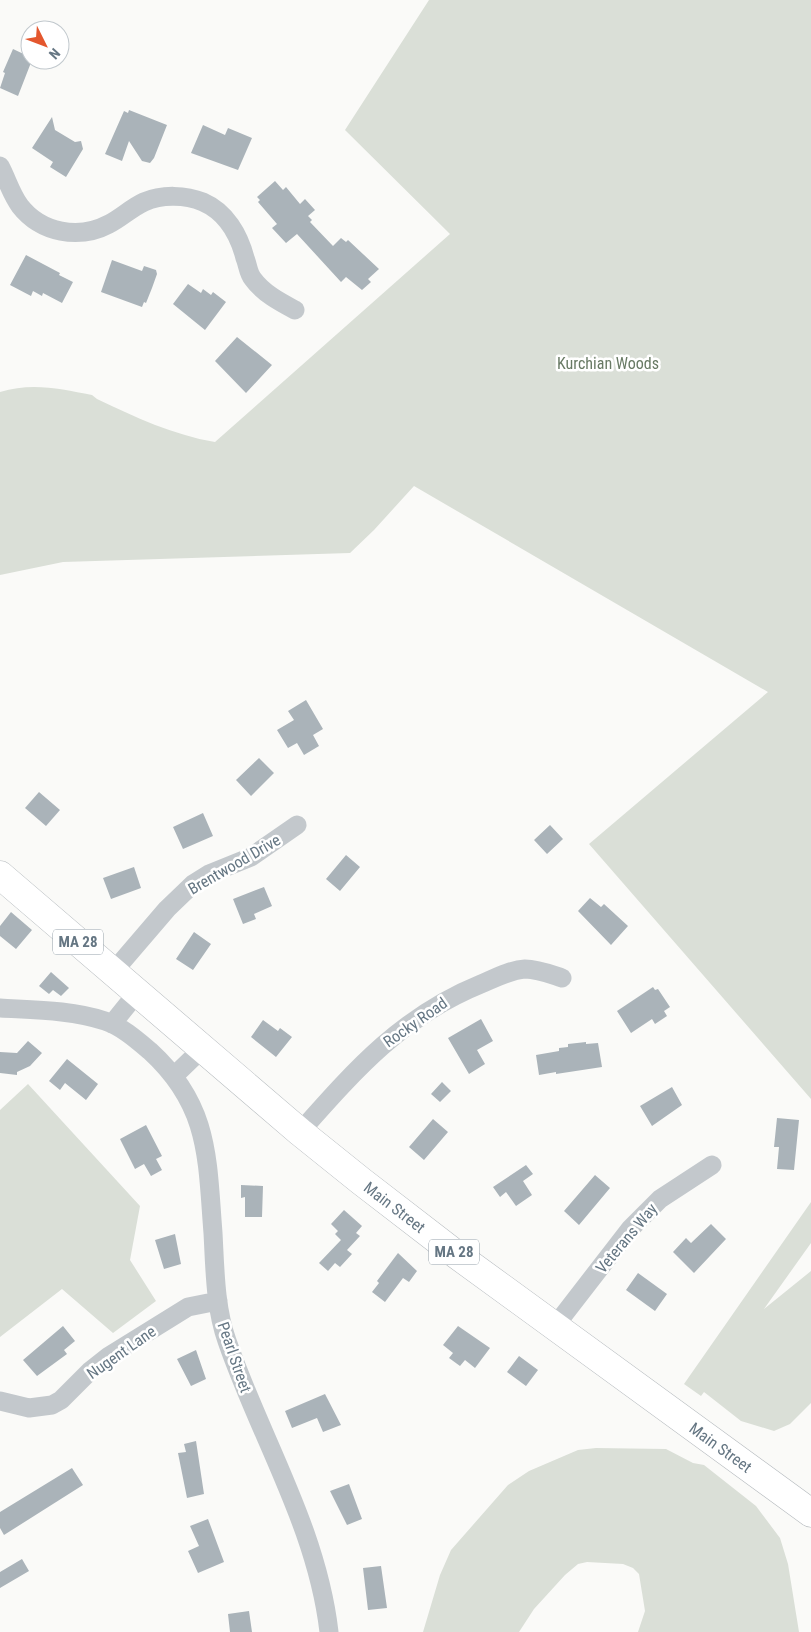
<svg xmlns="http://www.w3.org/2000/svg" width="811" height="1632" font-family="'Roboto Condensed',sans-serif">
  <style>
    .green { fill: #dadfd7 }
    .building { fill: #aab3b9 }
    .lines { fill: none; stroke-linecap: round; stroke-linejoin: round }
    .primary-casing { stroke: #b5babe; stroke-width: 29 }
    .street { stroke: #c3c8cc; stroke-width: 19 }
    .primary { stroke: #fff; stroke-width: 28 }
    .labels { text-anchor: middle; stroke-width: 5; stroke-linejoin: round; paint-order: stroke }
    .shield { fill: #fff; stroke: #939fa8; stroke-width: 1 }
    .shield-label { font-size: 15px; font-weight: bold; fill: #657683 }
    .park-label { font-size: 16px; fill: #687a64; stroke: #fff }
    .street-label { font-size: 16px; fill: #657683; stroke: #fff }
  </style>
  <rect width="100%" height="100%" fill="#fafaf8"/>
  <path class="green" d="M 429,0 L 811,0 L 811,1099 L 589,844 L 768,692 L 414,486 L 374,530 L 350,553 L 63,562 L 0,575 L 0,392 C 32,382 61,389 92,395 L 97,399 C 135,417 173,435 215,442 L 450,234 L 345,130 Z
    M 28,1084 L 140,1206 L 130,1260 L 156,1301 L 113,1333 L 62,1289 L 0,1337 L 0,1110 Z
    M 811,1202 L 811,1243 L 764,1309 L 811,1271 L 811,1403 L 790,1424 L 774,1431 L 741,1421 L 704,1392 L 701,1396 L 684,1384 Z
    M 596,1448 L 666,1449 L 693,1463 L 704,1465 L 756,1506 L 780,1538 L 788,1564 L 799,1632 L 638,1632 L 645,1611 L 639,1574 L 633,1568 L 623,1564 L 587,1562 L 578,1564 L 565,1575 L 534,1609 L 519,1632 L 423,1632 L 440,1575 L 451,1550 L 508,1485 L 529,1471 L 578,1450 Z"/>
  <path class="building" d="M 13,49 L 30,57 L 30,60 L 32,60 L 18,96 L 0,88 L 5,73 L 3,72 Z
    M 129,110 L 167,125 L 154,158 L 150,163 L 142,161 L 129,141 L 122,161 L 105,154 L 124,111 L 128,113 Z
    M 52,117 L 55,130 L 75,142 L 81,141 L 83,149 L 66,177 L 50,167 L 53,162 L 32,148 Z
    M 203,125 L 225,135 L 228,128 L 252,138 L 238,170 L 191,153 Z
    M 275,181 L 283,190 L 286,187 L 300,204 L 305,199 L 315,210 L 308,216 L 312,220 L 310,222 L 333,246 L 341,238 L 346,242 L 348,240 L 379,269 L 368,279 L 371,282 L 362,290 L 346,277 L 341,282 L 297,234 L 286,243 L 272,228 L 277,224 L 258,202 L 260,200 L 257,197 Z
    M 26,255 L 60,273 L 59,275 L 73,282 L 62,303 L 43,293 L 42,296 L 33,291 L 31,296 L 10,285 Z
    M 112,260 L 142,271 L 144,266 L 156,270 L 157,274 L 152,288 L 146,303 L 144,302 L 142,307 L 101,292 Z
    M 188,284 L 201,293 L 203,289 L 211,295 L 213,292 L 226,302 L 205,330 L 173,304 Z
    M 237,337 L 272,365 L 246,393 L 215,361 Z
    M 306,700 L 323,729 L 313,735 L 319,746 L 304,755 L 297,743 L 288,748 L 277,730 L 294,720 L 288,711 Z
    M 259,758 L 274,773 L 251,796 L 236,780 Z
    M 39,792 L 60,810 L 46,826 L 25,808 Z
    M 203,813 L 213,836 L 183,849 L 173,827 Z
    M 550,825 L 563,839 L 547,854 L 534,840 Z
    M 346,855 L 360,867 L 340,891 L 326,879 Z
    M 134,867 L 141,888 L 111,899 L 103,878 Z
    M 264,887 L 272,906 L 254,914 L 256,919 L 243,924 L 233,899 Z
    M 590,898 L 601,907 L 604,904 L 628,926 L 611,945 L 578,911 Z
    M 11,912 L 32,930 L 16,949 L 0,936 L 0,926 Z
    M 194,932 L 211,944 L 193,970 L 176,959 Z
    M 51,972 L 69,988 L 61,996 L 53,990 L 49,994 L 39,986 Z
    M 653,987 L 655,990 L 658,989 L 670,1007 L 664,1011 L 667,1016 L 655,1024 L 652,1019 L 631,1033 L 617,1011 Z
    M 481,1019 L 493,1041 L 477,1050 L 485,1064 L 469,1074 L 448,1038 Z
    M 263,1020 L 278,1031 L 280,1028 L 292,1037 L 276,1057 L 251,1037 Z
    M 28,1041 L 42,1053 L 30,1066 L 17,1072 L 17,1075 L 0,1073 L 0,1052 L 17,1053 Z
    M 586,1042 L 586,1044 L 598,1043 L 602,1067 L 556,1074 L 556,1072 L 539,1075 L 536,1055 L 559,1051 L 559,1048 L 568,1047 L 568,1044 Z
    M 67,1059 L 98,1084 L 86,1100 L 65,1083 L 60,1090 L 49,1081 Z
    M 442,1082 L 451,1091 L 440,1102 L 431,1094 Z
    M 672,1087 L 682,1105 L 652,1126 L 640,1106 Z
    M 777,1118 L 799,1120 L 794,1170 L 777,1169 L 779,1147 L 774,1147 Z
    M 433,1119 L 448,1132 L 424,1160 L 409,1147 Z
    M 146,1125 L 162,1156 L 156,1159 L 162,1170 L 151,1176 L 144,1164 L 135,1169 L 120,1139 Z
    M 526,1165 L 533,1174 L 523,1181 L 532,1195 L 516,1206 L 506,1192 L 500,1197 L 493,1187 Z
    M 595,1175 L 610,1188 L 579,1225 L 564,1211 Z
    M 241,1185 L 263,1186 L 262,1217 L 245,1217 L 245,1197 L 241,1198 Z
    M 344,1210 L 362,1226 L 356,1233 L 360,1236 L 347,1250 L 352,1254 L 340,1267 L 335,1263 L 328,1271 L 319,1263 L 341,1240 L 335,1234 L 338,1231 L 331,1224 Z
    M 711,1224 L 726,1239 L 694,1273 L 673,1252 L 686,1238 L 691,1243 Z
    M 175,1234 L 181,1264 L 164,1269 L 155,1240 Z
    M 398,1253 L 417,1271 L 409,1282 L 403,1278 L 385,1302 L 372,1292 L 379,1283 L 377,1281 Z
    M 638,1273 L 667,1294 L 655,1311 L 626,1290 Z
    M 63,1326 L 75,1341 L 64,1350 L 67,1354 L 37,1376 L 23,1360 Z
    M 458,1326 L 490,1348 L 475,1368 L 465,1360 L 460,1366 L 449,1358 L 453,1353 L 443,1345 Z
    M 196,1350 L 206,1379 L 191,1386 L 177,1359 Z
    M 519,1356 L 538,1370 L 526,1386 L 507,1372 Z
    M 325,1394 L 341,1425 L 323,1432 L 317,1418 L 292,1428 L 285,1411 Z
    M 196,1441 L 204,1494 L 187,1498 L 178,1453 L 186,1452 L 184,1444 Z
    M 72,1468 L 83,1485 L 4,1535 L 0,1528 L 0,1512 Z
    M 349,1484 L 362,1519 L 347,1525 L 330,1491 Z
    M 208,1519 L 224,1562 L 198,1573 L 188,1551 L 199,1546 L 190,1526 Z
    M 22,1559 L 29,1571 L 0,1588 L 0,1572 Z
    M 381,1566 L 387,1608 L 368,1610 L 363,1568 Z
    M 249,1611 L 252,1632 L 230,1632 L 228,1614 Z"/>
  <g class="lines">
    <g class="primary-casing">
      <g id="primary">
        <path id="s1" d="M 0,875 L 300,1132 L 361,1181 L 457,1255 L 811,1513"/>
      </g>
    </g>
    <path class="street" d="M 0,166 C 7,179 11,194 20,206 C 41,233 79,240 109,224 C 121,218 131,208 144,202 C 162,194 186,195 203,202 C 226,212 239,235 245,258 C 248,265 248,273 253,279 C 263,293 280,302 295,310
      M 113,972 L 167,909 L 193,884 L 209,874 L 251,857 L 297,825
      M 0,1008 C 34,1010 72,1010 105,1021 C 121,1026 137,1040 150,1051 C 210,1106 207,1158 213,1233 C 215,1269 215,1307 227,1341 C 261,1439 317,1528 329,1632
      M 112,1024 L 137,993
      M 174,1076 L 202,1049
      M 300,1132 C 355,1070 402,1016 481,984 C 495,978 510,970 525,969 C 538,969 550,974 562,978
      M 555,1326 L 630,1229 L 660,1199 L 712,1165
      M 0,1401 L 29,1408 L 52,1405 L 61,1400 L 90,1371 L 109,1356 L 188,1307 L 218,1301"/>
    <use href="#primary" class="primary"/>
  </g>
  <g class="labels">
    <g class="shield">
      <rect x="53" y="929.5" width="50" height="25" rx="4"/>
      <rect x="429" y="1239.5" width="50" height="25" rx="4"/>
    </g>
    <g class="shield-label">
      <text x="78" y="947">MA 28</text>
      <text x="454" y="1257">MA 28</text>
    </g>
    <g class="park-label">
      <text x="608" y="369">Kurchian Woods</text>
    </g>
    <g class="street-label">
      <text transform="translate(234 864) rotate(-30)" y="6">Brentwood Drive</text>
      <text transform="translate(415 1022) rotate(-35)" y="6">Rocky Road</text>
      <text dy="6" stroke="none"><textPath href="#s1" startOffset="516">Main Street</textPath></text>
      <text transform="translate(626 1238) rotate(-50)" y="6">Veterans Way</text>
      <text transform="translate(121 1352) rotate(-35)" y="6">Nugent Lane</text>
      <text transform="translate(235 1357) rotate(71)" y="6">Pearl Street</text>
      <text dy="6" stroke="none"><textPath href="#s1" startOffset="921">Main Street</textPath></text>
    </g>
  </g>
  <g transform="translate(45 45) rotate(132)"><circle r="24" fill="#ffffff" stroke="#c1c8cd"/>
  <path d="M0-4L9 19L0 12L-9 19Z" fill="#e4572e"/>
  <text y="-8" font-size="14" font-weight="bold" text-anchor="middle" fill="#657683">N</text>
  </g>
</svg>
